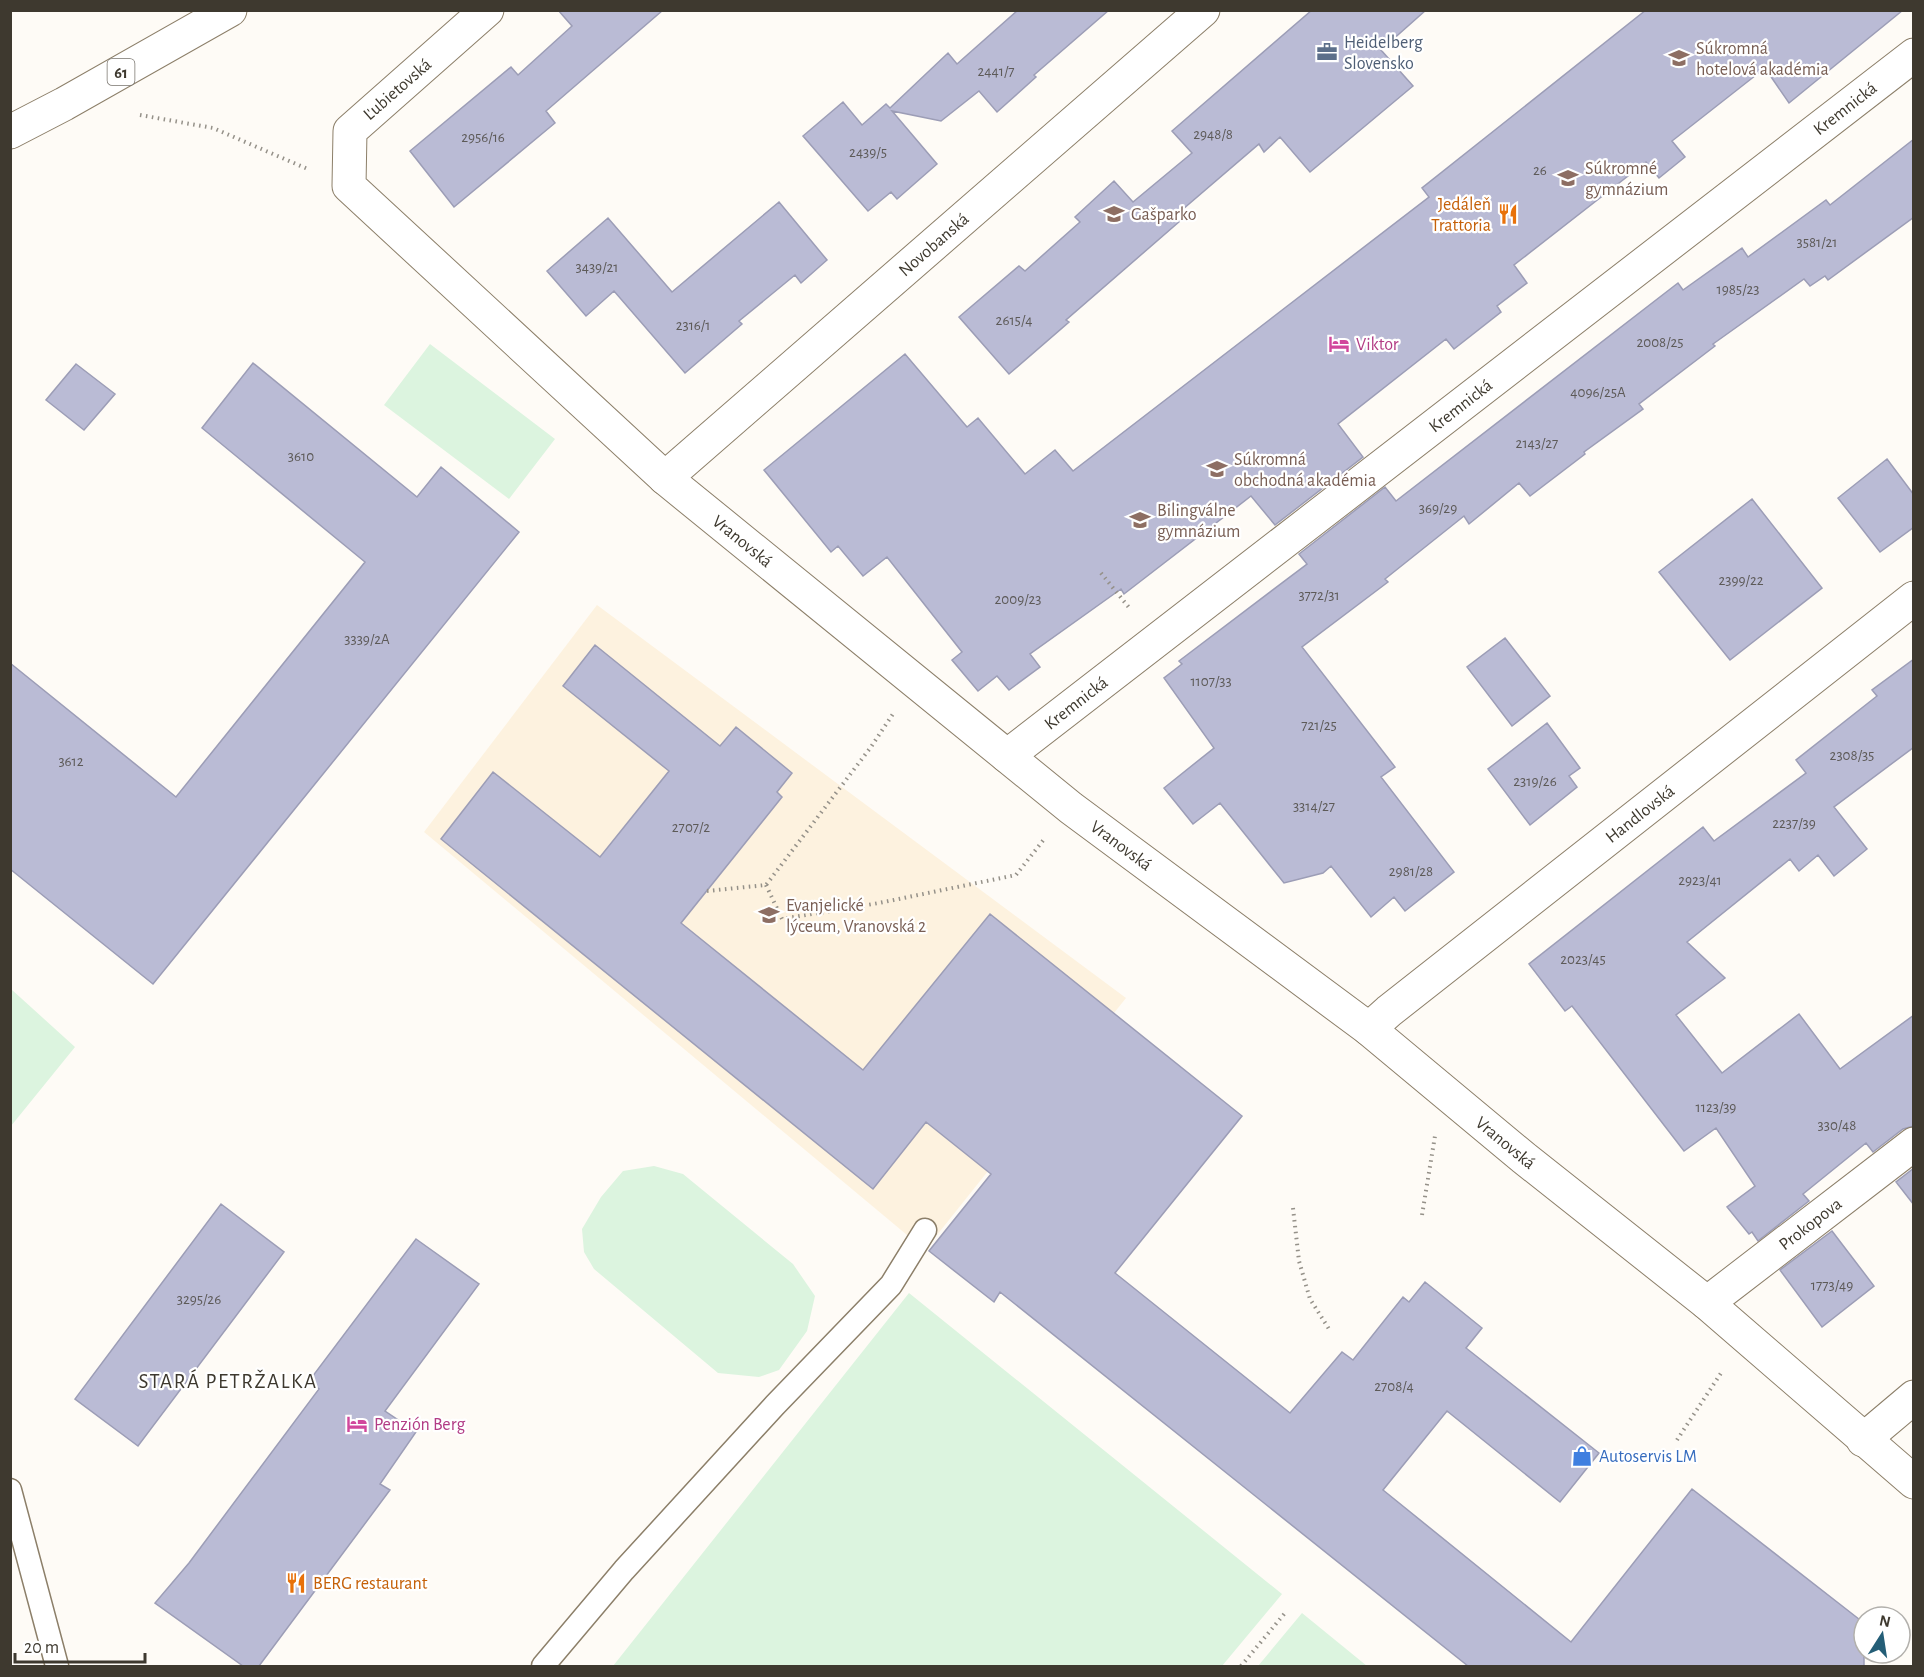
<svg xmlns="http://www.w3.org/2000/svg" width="1924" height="1677" font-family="'Alegreya Sans',sans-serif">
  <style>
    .built { fill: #fdf2df }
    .green { fill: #dcf4df }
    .building { fill: #babbd5; stroke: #9c9db6; stroke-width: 1.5 }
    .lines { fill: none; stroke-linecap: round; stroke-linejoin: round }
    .service-casing { stroke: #8c7f69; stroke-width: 25 }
    .minor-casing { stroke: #8c7f69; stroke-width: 35 }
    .primary-casing { stroke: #8c7f69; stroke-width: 35 }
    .path { stroke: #959189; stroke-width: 4; stroke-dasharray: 1.5 4.5; stroke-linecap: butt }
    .service { stroke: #fff; stroke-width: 22 }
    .minor { stroke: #fff; stroke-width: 33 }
    .primary { stroke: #fff; stroke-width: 33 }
    .labels { text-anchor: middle; stroke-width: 4.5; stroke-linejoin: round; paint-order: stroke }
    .number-label { font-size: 15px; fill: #5d5a58 }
    .shield { fill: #fff; stroke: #78746d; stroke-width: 1.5 }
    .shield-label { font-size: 16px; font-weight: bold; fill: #3e392f }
    .service-label { font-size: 18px; fill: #4e5e75; stroke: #fff; text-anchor: start }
    .education-label { font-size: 18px; fill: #785e54; stroke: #fff; text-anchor: start }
    .street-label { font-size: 18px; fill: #3e392f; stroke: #fff }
    .food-label { font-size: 18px; fill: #c56008; stroke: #fff; text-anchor: end }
    .hotel-label { font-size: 18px; fill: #b23c85; stroke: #fff; text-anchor: start }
    .shop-label { font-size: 18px; fill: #366cbe; stroke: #fff; text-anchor: start }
    .quarter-label { font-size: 21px; letter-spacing: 1.5px; fill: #3e392f; stroke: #fff }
  </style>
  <rect width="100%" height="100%" fill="#fefbf6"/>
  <path class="built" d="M 597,605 L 1126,998 L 925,1250 L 424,832 Z"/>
  <path class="green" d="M 430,344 L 555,439 L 509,499 L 384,405 Z
    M 11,989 L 75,1047 L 11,1126 Z
    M 654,1166 L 683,1174 L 793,1264 L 815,1296 L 807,1331 L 779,1370 L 759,1377 L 718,1373 L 594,1269 L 584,1252 L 582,1229 L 601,1197 L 623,1171 Z
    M 909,1293 L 1282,1594 L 1222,1666 L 613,1666 Z
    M 1302,1613 L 1367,1666 L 1258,1666 Z"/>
  <path class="building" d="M 558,10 L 663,10 L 546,111 L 555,123 L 454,207 L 410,151 L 511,67 L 518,75 L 572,26 Z
    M 1018,10 L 1109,10 L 1034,75 L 1036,77 L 997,112 L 979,91 L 941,121 L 892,111 L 937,164 L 897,199 L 891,192 L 868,211 L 803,136 L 843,102 L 862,125 L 886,104 L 890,108 L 948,53 L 957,64 Z
    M 1312,10 L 1426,10 L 1381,50 L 1413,86 L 1310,172 L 1280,137 L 1264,152 L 1259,144 L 1175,216 L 1180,221 L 1066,320 L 1069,322 L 1009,374 L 959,317 L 1019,266 L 1025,271 L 1080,222 L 1075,217 L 1114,181 L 1133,202 L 1192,153 L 1172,131 Z
    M 1646,10 L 1903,10 L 1789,103 L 1765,68 L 1672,141 L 1685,157 L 1659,178 L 1646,162 L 1514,265 L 1527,283 L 1497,306 L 1501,312 L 1454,349 L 1446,339 L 1338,424 L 1363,457 L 1275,525 L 1251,496 L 1124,594 L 1121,589 L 1030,654 L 1040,667 L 1009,690 L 997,676 L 978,691 L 952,660 L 962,652 L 887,557 L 863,576 L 838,546 L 831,552 L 764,470 L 905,354 L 967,427 L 978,418 L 1025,474 L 1055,450 L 1073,471 L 1429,197 L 1422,188 Z
    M 1914,139 L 1914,217 L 1828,280 L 1825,276 L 1810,286 L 1804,279 L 1713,344 L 1715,346 L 1639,404 L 1643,409 L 1584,452 L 1585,454 L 1530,496 L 1519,483 L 1469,524 L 1464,516 L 1385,579 L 1388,582 L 1302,647 L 1395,767 L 1381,777 L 1454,872 L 1405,911 L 1394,897 L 1371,917 L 1331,866 L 1323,873 L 1284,883 L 1220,803 L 1193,824 L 1164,788 L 1214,748 L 1164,678 L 1182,664 L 1179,661 L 1307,564 L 1299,554 L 1385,487 L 1396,501 L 1678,283 L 1683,290 L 1742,248 L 1748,257 L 1826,200 L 1830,205 Z
    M 779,202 L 827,260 L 801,283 L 795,275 L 739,321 L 742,324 L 685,373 L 614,291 L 586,316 L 547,271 L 608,218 L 672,292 Z
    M 253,363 L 417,497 L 441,467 L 519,532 L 153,984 L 10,869 L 10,663 L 176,797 L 365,562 L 202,428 Z
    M 76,364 L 115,394 L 84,430 L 46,400 Z
    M 1887,459 L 1914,495 L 1914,527 L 1880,552 L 1838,498 Z
    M 1752,499 L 1822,588 L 1730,660 L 1659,572 Z
    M 1505,638 L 1550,696 L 1512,726 L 1467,667 Z
    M 595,645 L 720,746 L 736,727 L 792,773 L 777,792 L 782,797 L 681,923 L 863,1070 L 990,914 L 1242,1116 L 1115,1273 L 1290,1413 L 1342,1352 L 1353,1360 L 1403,1297 L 1409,1302 L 1425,1282 L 1482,1328 L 1466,1348 L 1599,1453 L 1560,1502 L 1447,1411 L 1383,1490 L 1571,1642 L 1692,1489 L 1864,1623 L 1864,1666 L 1468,1666 L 1000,1292 L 994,1302 L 929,1251 L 991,1174 L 926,1122 L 873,1189 L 441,839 L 493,772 L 600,857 L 669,771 L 563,686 Z
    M 1914,659 L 1914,747 L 1834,807 L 1867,849 L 1834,876 L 1818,855 L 1799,871 L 1790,859 L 1687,942 L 1725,978 L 1676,1015 L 1722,1073 L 1799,1014 L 1840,1069 L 1914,1015 L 1914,1126 L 1903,1129 L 1873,1152 L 1866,1143 L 1803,1194 L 1809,1201 L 1758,1241 L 1752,1232 L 1749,1234 L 1727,1207 L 1755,1186 L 1716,1128 L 1684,1151 L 1572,1006 L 1565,1011 L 1529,964 L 1703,827 L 1714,841 L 1806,773 L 1796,760 L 1877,696 L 1872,690 Z
    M 1547,723 L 1580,768 L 1569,776 L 1577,787 L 1530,825 L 1488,769 Z
    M 1914,1168 L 1914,1205 L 1896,1182 Z
    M 221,1204 L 284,1252 L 138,1446 L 75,1399 Z
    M 1832,1231 L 1874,1286 L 1822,1327 L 1780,1270 Z
    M 416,1239 L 479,1284 L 385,1411 L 416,1432 L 380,1484 L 390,1490 L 259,1666 L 243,1666 L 155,1603 L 189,1563 L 319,1389 L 309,1381 Z"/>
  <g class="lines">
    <g class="service-casing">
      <path id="service" d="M 10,1490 L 57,1666
        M 543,1666 L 624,1570 L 775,1405 L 891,1285 L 925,1230"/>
    </g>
    <g class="minor-casing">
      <g id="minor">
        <path id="s1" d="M 487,10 L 350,131 L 349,186 L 665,478 L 1071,808 L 1369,1029 L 1524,1158 L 1707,1303 L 1914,1482"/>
        <path id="s2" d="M 665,478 L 1203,10"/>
        <path id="s3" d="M 1007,756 L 1914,55"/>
        <path id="s4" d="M 1369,1029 L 1389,1011 L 1914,598"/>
        <path id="s5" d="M 1707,1303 L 1914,1144"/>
        <path d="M 1863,1440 L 1914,1397"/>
      </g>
    </g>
    <g class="primary-casing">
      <path id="primary" d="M 10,132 L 64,104 L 230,10"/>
    </g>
    <path class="path" d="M 140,115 L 213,128 L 310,170
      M 1101,573 L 1131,610
      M 766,885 L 782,919 L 879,903 L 1016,875 L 1045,838
      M 707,891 L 766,885 L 871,747 L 893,714
      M 1293,1208 L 1299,1261 L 1310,1299 L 1329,1329
      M 1422,1215 L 1435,1136
      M 1677,1440 L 1723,1370
      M 1241,1666 L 1285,1613"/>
    <use href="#service" class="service"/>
    <use href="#minor" class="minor"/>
    <use href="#primary" class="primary"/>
  </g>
  <defs>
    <g id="office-bare" transform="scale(1.62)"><path d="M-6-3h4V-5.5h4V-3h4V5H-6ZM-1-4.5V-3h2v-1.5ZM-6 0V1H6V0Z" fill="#5c6f8a" stroke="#fff" stroke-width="2.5" paint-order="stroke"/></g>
    <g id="school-bare" transform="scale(1.62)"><path d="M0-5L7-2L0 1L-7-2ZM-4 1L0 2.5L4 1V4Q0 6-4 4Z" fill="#8d6e63" stroke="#fff" stroke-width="2.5" paint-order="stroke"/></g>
    <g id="restaurant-bare" transform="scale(1.62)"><path d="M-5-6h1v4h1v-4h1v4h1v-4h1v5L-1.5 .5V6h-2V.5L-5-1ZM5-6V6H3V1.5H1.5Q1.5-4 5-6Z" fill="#e8710a" stroke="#fff" stroke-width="2.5" paint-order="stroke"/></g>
    <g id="hotel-bare" transform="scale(1.62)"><path d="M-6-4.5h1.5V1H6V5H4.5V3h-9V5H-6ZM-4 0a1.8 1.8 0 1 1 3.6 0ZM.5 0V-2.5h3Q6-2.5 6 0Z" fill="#d1479c" stroke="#fff" stroke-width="2.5" paint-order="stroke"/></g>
    <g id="shop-bare" transform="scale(1.62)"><path d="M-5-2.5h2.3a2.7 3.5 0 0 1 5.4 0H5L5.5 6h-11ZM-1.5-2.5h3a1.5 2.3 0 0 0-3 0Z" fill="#3f7fe0" stroke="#fff" stroke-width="2.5" paint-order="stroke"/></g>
  </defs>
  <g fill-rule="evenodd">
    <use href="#office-bare" x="1327" y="52"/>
    <use href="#school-bare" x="1679" y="58"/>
    <use href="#school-bare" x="1568" y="178"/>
    <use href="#school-bare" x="1114" y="214"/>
    <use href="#restaurant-bare" x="1508" y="214"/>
    <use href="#hotel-bare" x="1339" y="344"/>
    <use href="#school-bare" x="1217" y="469"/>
    <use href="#school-bare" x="1140" y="520"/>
    <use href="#school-bare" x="769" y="915"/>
    <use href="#hotel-bare" x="357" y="1424"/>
    <use href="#shop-bare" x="1582" y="1456"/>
    <use href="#restaurant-bare" x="296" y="1583"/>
  </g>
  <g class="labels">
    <g class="number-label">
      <text x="996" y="76">2441/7</text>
      <text x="1213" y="139">2948/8</text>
      <text x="483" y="142">2956/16</text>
      <text x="868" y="157">2439/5</text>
      <text x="1540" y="175">26</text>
      <text x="1817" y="247">3581/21</text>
      <text x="597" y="272">3439/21</text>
      <text x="1738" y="294">1985/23</text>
      <text x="1014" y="325">2615/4</text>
      <text x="693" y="330">2316/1</text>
      <text x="1660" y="347">2008/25</text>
      <text x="1598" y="397">4096/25A</text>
      <text x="1537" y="448">2143/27</text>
      <text x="301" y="461">3610</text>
      <text x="1438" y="513">369/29</text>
      <text x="1741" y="585">2399/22</text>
      <text x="1319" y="600">3772/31</text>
      <text x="1018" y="604">2009/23</text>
      <text x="367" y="644">3339/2A</text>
      <text x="1211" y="686">1107/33</text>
      <text x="1319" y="730">721/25</text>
      <text x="1852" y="760">2308/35</text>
      <text x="71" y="766">3612</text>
      <text x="1535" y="786">2319/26</text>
      <text x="1314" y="811">3314/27</text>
      <text x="1794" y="828">2237/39</text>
      <text x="691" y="832">2707/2</text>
      <text x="1411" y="876">2981/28</text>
      <text x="1700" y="885">2923/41</text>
      <text x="1583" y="964">2023/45</text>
      <text x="1716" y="1112">1123/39</text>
      <text x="1837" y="1130">330/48</text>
      <text x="1832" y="1290">1773/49</text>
      <text x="199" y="1304">3295/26</text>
      <text x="1394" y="1391">2708/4</text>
    </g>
    <rect class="shield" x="107.5" y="59" width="27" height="26" rx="4.5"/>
    <g class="shield-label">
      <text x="121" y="78">61</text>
    </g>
    <g class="service-label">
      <text x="1344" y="48">Heidelberg<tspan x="1344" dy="21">Slovensko</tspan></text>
    </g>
    <g class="education-label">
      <text x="1696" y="54">Súkromná<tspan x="1696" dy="21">hotelová akadémia</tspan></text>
      <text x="1585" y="174">Súkromné<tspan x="1585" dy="21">gymnázium</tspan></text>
      <text x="1131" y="220">Gašparko</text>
      <text x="1234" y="465">Súkromná<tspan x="1234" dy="21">obchodná akadémia</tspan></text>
      <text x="1157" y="516">Bilingválne<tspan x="1157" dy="21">gymnázium</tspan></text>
      <text x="786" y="911">Evanjelické<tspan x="786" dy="21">lýceum, Vranovská 2</tspan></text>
    </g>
    <g class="street-label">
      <text transform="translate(397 89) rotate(-41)" y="6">Ľubietovská</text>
      <text dy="6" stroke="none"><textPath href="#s3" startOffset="1059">Kremnická</textPath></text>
      <text dy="6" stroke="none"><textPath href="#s2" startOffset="356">Novobanská</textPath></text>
      <text dy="6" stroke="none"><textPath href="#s3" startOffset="573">Kremnická</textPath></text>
      <text dy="6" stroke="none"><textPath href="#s1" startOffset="768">Vranovská</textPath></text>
      <text dy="6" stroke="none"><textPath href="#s3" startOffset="87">Kremnická</textPath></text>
      <text dy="6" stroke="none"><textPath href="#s4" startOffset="346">Handlovská</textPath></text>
      <text dy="6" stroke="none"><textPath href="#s1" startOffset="1254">Vranovská</textPath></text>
      <text dy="6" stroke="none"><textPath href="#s1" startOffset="1740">Vranovská</textPath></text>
      <text dy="6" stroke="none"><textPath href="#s5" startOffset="130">Prokopova</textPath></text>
    </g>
    <g class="food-label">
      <text x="1491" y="210">Jedáleň<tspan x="1491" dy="21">Trattoria</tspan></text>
      <text x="313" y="1589" text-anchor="start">BERG restaurant</text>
    </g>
    <g class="hotel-label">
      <text x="1356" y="350">Viktor</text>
      <text x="374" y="1430">Penzión Berg</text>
    </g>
    <g class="shop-label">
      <text x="1599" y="1462">Autoservis LM</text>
    </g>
    <g class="quarter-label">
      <text x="228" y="1388">STARÁ PETRŽALKA</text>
    </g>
  </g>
  <rect width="1924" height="1677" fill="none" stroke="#3e392f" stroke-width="24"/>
  <g transform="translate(1882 1635) rotate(12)"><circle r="28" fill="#ffffff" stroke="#b2b0ac" stroke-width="1.5"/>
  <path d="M0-4.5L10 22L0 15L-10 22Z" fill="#245e77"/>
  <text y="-9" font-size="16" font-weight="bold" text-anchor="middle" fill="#3e392f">N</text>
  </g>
  <path d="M15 1653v9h130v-9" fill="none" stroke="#3e392f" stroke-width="3"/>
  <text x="24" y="1653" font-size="18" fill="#3e392f" stroke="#ffffff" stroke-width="4.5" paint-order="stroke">20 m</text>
</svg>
